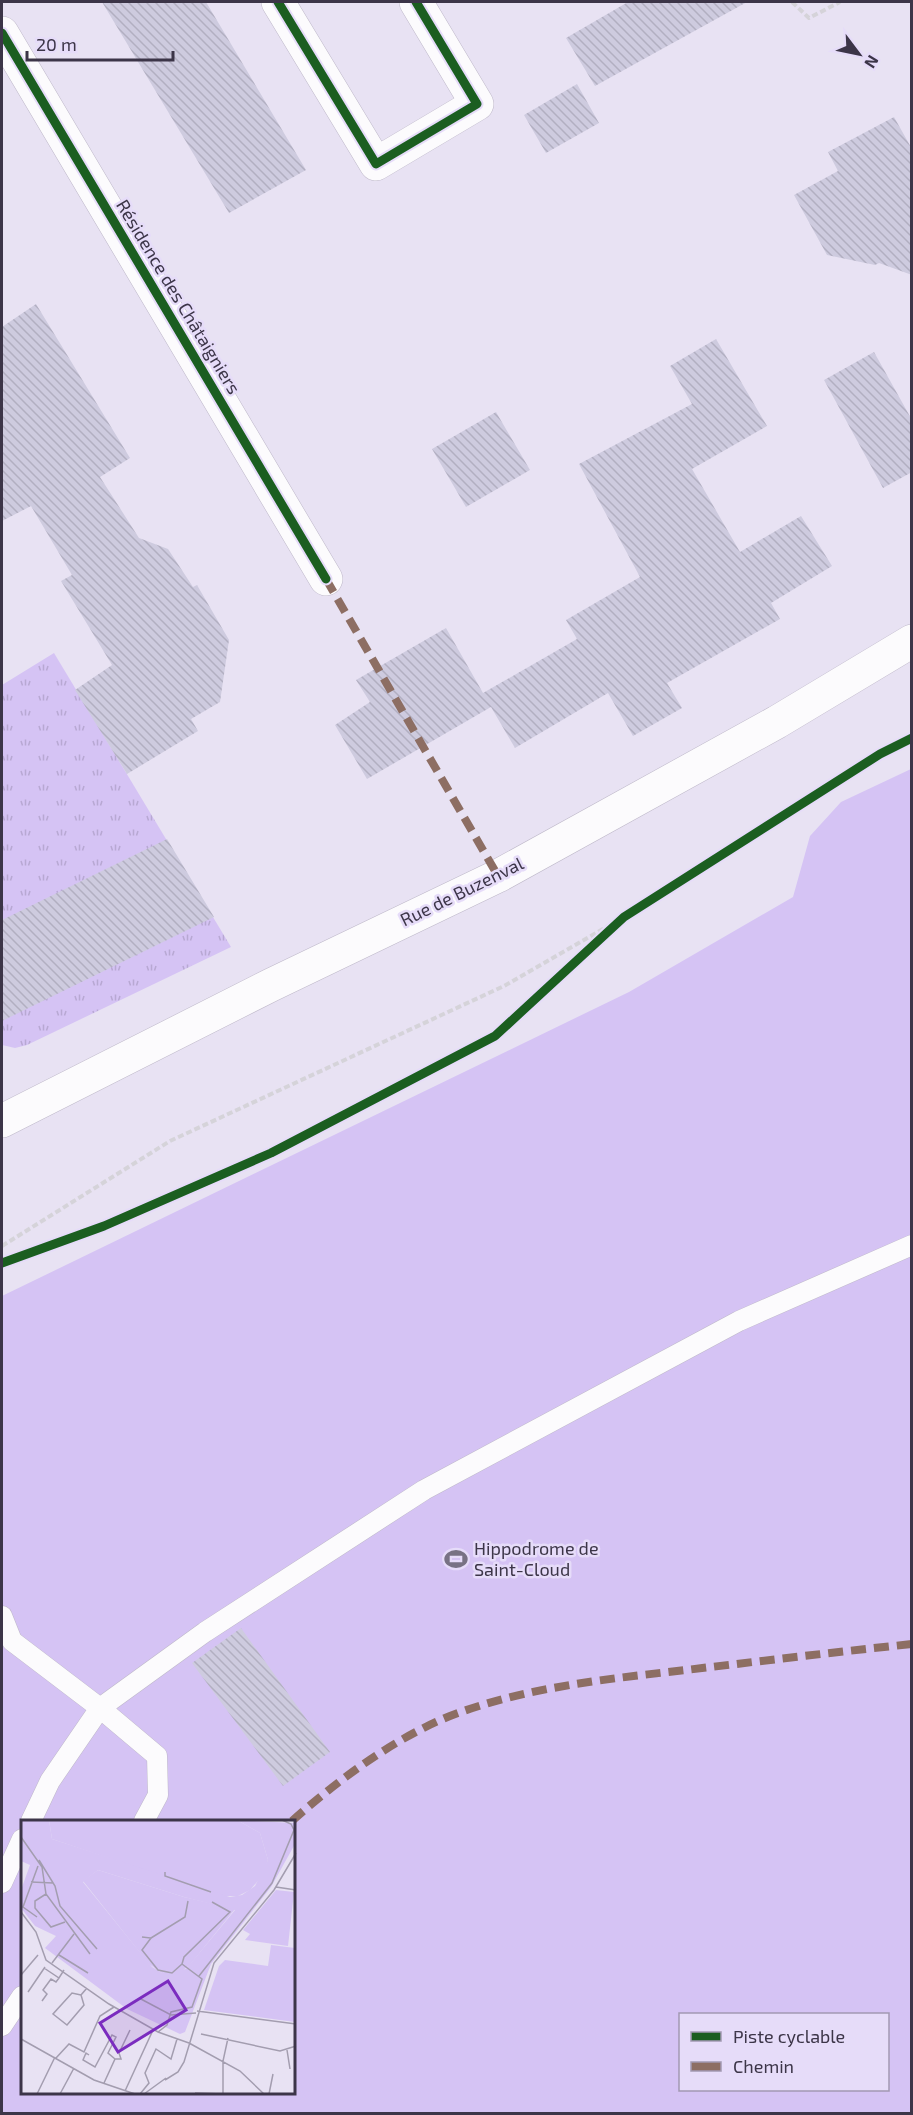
<svg xmlns="http://www.w3.org/2000/svg" width="913" height="2115" font-family="'Exo 2',sans-serif">
  <style>
    .grass { fill: url(#grass-tufts) }
    .pitch { fill: #d5c3f4; fill-rule: evenodd }
    .building { fill: url(#building-back-hatch) }
    .lines { fill: none; stroke-linecap: round; stroke-linejoin: round }
    .lane-casing { stroke: #beb8c9; stroke-width: 21 }
    .street-casing { stroke: #beb8c9; stroke-width: 34 }
    .secondary-casing { stroke: #beb8c9; stroke-width: 34 }
    .path { stroke: #d5d3d9; stroke-width: 4; stroke-dasharray: 6 3; stroke-linecap: butt }
    .lane { stroke: #fcfbfd; stroke-width: 20 }
    .street { stroke: #fcfbfd; stroke-width: 33 }
    .secondary { stroke: #fcfbfd; stroke-width: 33 }
    .quiet { stroke: #8d6e63; stroke-width: 8; stroke-dasharray: 15 8; stroke-linecap: butt }
    .cycleway-casing { stroke: #e6dcf9; stroke-width: 13 }
    .cycleway { stroke: #1b5e20; stroke-width: 9 }
    .labels { text-anchor: middle; stroke-width: 5; stroke-linejoin: round; paint-order: stroke }
    .street-label { font-size: 18px; fill: #3c3548; stroke: #e6dcf9 }
    .poi-label { font-size: 18px; fill: #3c3548; stroke: #e6dcf9; text-anchor: start }
    .inset-road { fill: none; stroke: #a39daf; stroke-width: 1.5 }
    .view { fill: #7b2cbf; fill-opacity: 0.15; stroke: #7b2cbf; stroke-width: 3 }
    .inset-edge { fill: none; stroke: #3c3548; stroke-width: 3 }
  </style>
  <defs>
    <pattern id="grass-tufts" width="24" height="20" patternUnits="userSpaceOnUse" patternTransform="scale(1.5)"><rect width="24" height="20" fill="#d5c3f4"/><path d="M3 7l-1-3M5 7V3M7 7l1-3M15 17l-1-3M17 17v-4M19 17l1-3" fill="none" stroke="#b8a8d3"/></pattern>
    <pattern id="building-back-hatch" width="6" height="6" patternUnits="userSpaceOnUse" patternTransform="scale(1.5)"><rect width="6" height="6" fill="#cecbdf"/><path d="M-1 5l2 2M0 0l6 6M5-1l2 2" fill="none" stroke="#b2afc1"/></pattern>
  </defs>
  <rect width="100%" height="100%" fill="#e8e2f3"/>
  <path class="grass" d="M 54,653 L 231,947 L 27,1045 L 15,1048 L 2,1045 L 2,685 Z"/>
  <path class="pitch" d="M 911,769 L 911,2113 L 2,2114 L 2,1296 L 629,992 L 793,897 L 810,836 L 841,802 ZM 22,1821 L 294,1821 L 294,2092 L 22,2092 ZM 680,2014 L 888,2014 L 888,2090 L 680,2090 Z"/>
  <path class="building" d="M 102,2 L 206,2 L 306,170 L 229,213 Z
    M 628,2 L 747,2 L 595,86 L 566,38 Z
    M 577,84 L 599,123 L 546,153 L 524,115 Z
    M 894,117 L 912,149 L 912,275 L 879,263 L 875,265 L 827,255 L 794,195 L 838,171 L 828,152 Z
    M 36,304 L 130,458 L 100,477 L 139,538 L 168,549 L 193,587 L 197,585 L 229,640 L 220,702 L 191,719 L 198,731 L 127,774 L 75,690 L 112,665 L 61,581 L 72,575 L 31,506 L 2,521 L 2,327 Z
    M 716,339 L 767,426 L 692,469 L 740,552 L 801,516 L 832,566 L 771,603 L 780,619 L 667,683 L 682,708 L 633,736 L 608,693 L 515,748 L 491,707 L 367,779 L 335,725 L 370,702 L 356,680 L 446,628 L 483,693 L 577,639 L 566,620 L 640,577 L 579,464 L 692,404 L 670,366 Z
    M 874,352 L 912,420 L 912,472 L 883,488 L 824,380 Z
    M 496,412 L 530,470 L 466,507 L 432,449 Z
    M 167,839 L 214,917 L 2,1021 L 2,920 Z
    M 241,1628 L 330,1752 L 283,1786 L 192,1663 Z"/>
  <g class="lines">
    <g class="lane-casing">
      <path id="lane" d="M 2,1616 L 12,1641 L 100,1708 L 157,1756 L 158,1795 L 144,1821
        M 31,1821 L 50,1781 L 100,1708 L 205,1632 L 424,1490 L 739,1321 L 912,1245
        M 2,1883 L 22,1839
        M 2,2026 L 22,1996"/>
    </g>
    <g class="street-casing">
      <path id="street" d="M 278,2 L 376,164 L 477,104 L 416,2
        M 2,33 L 326,579"/>
    </g>
    <g class="secondary-casing">
      <path id="secondary" d="M 2,1121 L 271,985 L 498,876 L 777,722 L 912,641"/>
    </g>
    <path class="path" d="M 792,2 L 809,18 L 840,2
      M 2,1246 L 170,1141 L 504,986 L 624,917"/>
    <use href="#lane" class="lane"/>
    <use href="#street" class="street"/>
    <use href="#secondary" class="secondary"/>
    <path class="quiet" d="M 326,579 L 498,876
      M 292,1821 C 338,1780 393,1739 450,1716 C 526,1687 607,1679 686,1670 C 761,1661 836,1652 912,1644"/>
    <g class="cycleway-casing">
      <path id="cycleway" d="M 278,2 L 376,164 L 477,104 L 416,2
        M 2,33 L 326,579
        M 2,1263 L 104,1226 L 271,1153 L 495,1036 L 624,917 L 880,754 L 912,738"/>
    </g>
    <use href="#cycleway" class="cycleway"/>
  </g>
  <defs>
    <g id="stadium-bare" transform="scale(1.8)"><path d="M0-5a6.5 5 0 1 0 0 10a6.5 5 0 1 0 0-10ZM-3.5-1.8h7v3.6h-7Z" fill="#787284" stroke="#e6dcf9" stroke-width="2.5" paint-order="stroke"/></g>
  </defs>
  <g fill-rule="evenodd">
    <use href="#stadium-bare" x="456" y="1559"/>
  </g>
  <g class="labels">
    <g class="street-label">
      <text transform="translate(178 297) rotate(59)" y="6">Résidence des Châtaigniers</text>
      <text transform="translate(462 892) rotate(-26)" y="6">Rue de Buzenval</text>
    </g>
    <g class="poi-label">
      <text x="474" y="1555">Hippodrome de<tspan x="474" dy="21">Saint-Cloud</tspan></text>
    </g>
  </g>
  <g transform="translate(21 1820)">
    <rect width="274" height="274" fill="#e8e2f3"/>
    <path d="M 28,0 L 216,0 L 239,13 L 247,40 L 242,55 L 229,70 L 217,76 L 200,76 L 31,19 ZM 77,50 L 163,77 L 214,89 L 168,146 L 159,152 L 141,153 L 128,144 L 62,61 ZM 250,125 L 274,128 L 274,202 L 183,190 L 198,146 L 204,140 L 247,146 Z" fill="#d5c3f4"/>
    <path d="M 255,70 L 273,72 L 267,126 L 224,120 L 229,114 L 222,110 Z" fill="#d5c3f4"/>
    <path d="M 0,0 L 28,0 L 31,19 L 209,77 L 221,75 L 234,66 L 247,40 L 239,13 L 216,0 L 274,3 L 274,24 L 250,67 L 190,144 L 164,212 L 159,214 L 106,189 L 24,128 L 35,116 L 14,106 L 0,88 L 0,70 L 9,45 L 0,41 ZM 77,50 L 163,77 L 214,90 L 165,149 L 141,153 L 131,147 L 62,62 Z" fill="#d5c3f4" fill-rule="evenodd"/>
    <path class="inset-road" d="M 0,17 L 21,47 L 25,74 L 69,134M 18,40 L 34,66 L 39,86 L 76,129M 144,52 L 144,56 L 190,72M 10,62 L 32,63M 255,67 L 275,70M 25,74 L 14,81 L 14,88 L 30,107 L 44,102M 0,92 L 15,112 L 25,140 L 88,184 L 137,212 L 168,223M 16,97 L 2,87 L 17,46M 121,117 L 130,118 L 121,130 L 137,150 L 151,153 L 161,144M 130,118 L 164,97 L 167,81M 38,135 L 67,153M 31,143 L 53,114M 23,148 L 38,158 L 43,150M 0,155 L 17,135M 178,156 L 251,63 L 273,10 L 270,4 L 261,0M 7,172 L 24,147M 60,175 L 51,173 L 32,194 L 46,205 L 63,185 L 60,175 L 66,168M 118,178 L 150,195 L 175,193M 21,181 L 26,174 L 22,170 L 30,159 L 35,162 L 38,158M 176,191 L 275,204M 137,212 L 146,205 L 150,192 L 171,187 L 181,159 L 161,144 L 163,137 L 209,92 L 191,82M 180,214 L 259,231 L 275,226M 0,219 L 73,260 L 114,274M 168,223 L 219,251 L 243,274M 266,230 L 269,249M 68,235 L 65,233 L 62,240 L 74,247 L 91,215 L 95,217 L 87,233 L 94,239M 35,238 L 48,224 L 63,232 L 79,196 L 93,187M 144,260 L 157,252 L 163,242 L 193,143 L 253,70 L 275,33M 83,263 L 94,239 L 100,239 L 98,233 L 109,210M 104,271 L 132,210M 174,273 L 202,274M 16,274 L 34,237M 39,274 L 53,248M 119,274 L 128,263 L 124,253 L 135,229 L 150,239 L 156,219M 123,274 L 145,258M 202,274 L 202,241 L 207,218M 248,274 L 252,254"/>
    <path class="view" d="M 147,161 L 165,190 L 97,232 L 79,203 Z"/>
    <rect width="274" height="274" class="inset-edge"/>
  </g>
  <rect width="913" height="2115" fill="none" stroke="#3c3548" stroke-width="6"/>
  <rect x="679" y="2013" width="210" height="78" fill="#e6dcf9" stroke="#a299b2" stroke-width="1.5"/>
  <rect x="691" y="2032" width="30" height="9" fill="#1b5e20" stroke="#a299b2" stroke-width="1.5"/>
  <text x="733" y="2043" font-size="18" fill="#3c3548">Piste cyclable</text>
  <rect x="691" y="2062" width="30" height="9" fill="#8d6e63" stroke="#a299b2" stroke-width="1.5"/>
  <text x="733" y="2073" font-size="18" fill="#3c3548">Chemin</text>
  <g transform="translate(859 54) rotate(122)" stroke="#e6dcf9" stroke-width="4.5" paint-order="stroke">
  <path d="M0-4.5L10 22L0 15L-10 22Z" fill="#3c3548"/>
  <text y="-9" font-size="16" font-weight="bold" text-anchor="middle" fill="#3c3548">N</text>
  </g>
  <path d="M27 51v9h146v-9" fill="none" stroke="#3c3548" stroke-width="3"/>
  <text x="36" y="51" font-size="18" fill="#3c3548" stroke="#e6dcf9" stroke-width="4.5" paint-order="stroke">20 m</text>
</svg>
